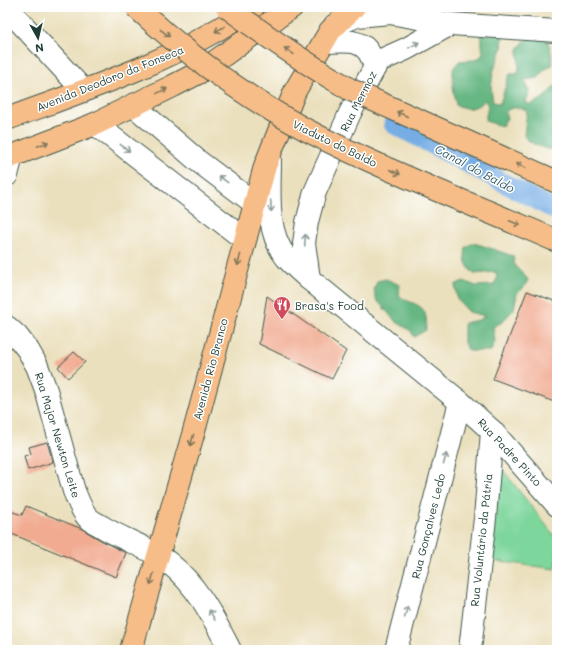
<svg xmlns="http://www.w3.org/2000/svg" width="564" height="657" font-family="Mali,sans-serif">
<style>
.green{fill:#7dd69b;stroke:#4e8a68}
.forest{fill:#66b783;stroke:#427a5c}
.lines{fill:none;stroke-linecap:round;stroke-linejoin:round}
.canal{stroke:#76ade5;stroke-width:19}
.building{fill:#f1ab91}
.minor-casing{stroke:#3e5549;stroke-width:24}
.major-casing{stroke:#3e5549;stroke-width:24}
.minor{stroke:#fff;stroke-width:22}
.major{stroke:#f7bd88;stroke-width:22}
.major-bridge-casing{stroke:#3e5549;stroke-width:24;stroke-linecap:butt}
.major-bridge{stroke:#f7bd88;stroke-width:22}
.oneway{stroke:#80775a}
.oneway2{stroke:#8f9e9a}
.labels{text-anchor:middle;dominant-baseline:central;stroke-width:3;stroke-linejoin:round;paint-order:stroke}
.street-label{font-size:11px;fill:#1f3d34;stroke:#fff}
.poi-label{font-size:11px;fill:#1f3d34;stroke:#fff;text-anchor:start}
.water-label{font-size:12px;font-style:italic;fill:#395f69;stroke:#fff}
</style>
<rect width="100%" height="100%" fill="#fff"/>
<filter id="ink" filterUnits="userSpaceOnUse"><feTurbulence type="fractalNoise" baseFrequency=".025" numOctaves="2"/><feDisplacementMap in="SourceGraphic" scale="8" xChannelSelector="R" yChannelSelector="G"/><feConvolveMatrix kernelMatrix="1 2 1 2 8 2 1 2 1" color-interpolation-filters="sRGB"/></filter>
<filter id="wash" filterUnits="userSpaceOnUse"><feTurbulence type="fractalNoise" baseFrequency=".012" numOctaves="4" result="noise"/><feDisplacementMap in="SourceGraphic" scale="16" xChannelSelector="R" yChannelSelector="G"/><feGaussianBlur stdDeviation="0.9" result="paint"/><feColorMatrix in="noise" values="0 0 0 0 0 0 0 0 0 0 0 0 0 0 0 0 0 1.4 0 .05"/><feComposite in="paint" operator="in"/></filter>
<g filter="url(#wash)">
<rect width="100%" height="100%" fill="#ebe0bd"/>
<polygon class="green" points="502,469 557,539 557,561 555,569 488,560"/>
<g class="forest">
<path d="M481,34h22l-1,15 -9,23 -2,17 2,13 7,2 8,-26 2,-4h7l2,-5 -1,-20 8,-10 21,-1 5,18v9l-9,6 -5,7 -14,2 6,11 -4,11 4,3 12,-6 15,-15v63l-3,3c-11,-2 -23,-5 -30,-14l3,-25c-8,-4 -14,-5 -22,1l2,6 -5,8 -17,-5 3,-15 -3,-6 -5,5 -11,4 -13,-4 -3,-19v-17l6,-8 16,-1 8,-5z"/>
<path d="M473,243c14,3 26,9 40,13l2,10 13,13 -2,6 -9,9 -3,15 -12,13 -9,5 2,14 -4,10h-22l-5,-8v-20l15,-3 6,-4 -16,-4 -12,-13 -2,-14 8,-4 13,5 18,-1 3,-7 -1,-6 -22,2c-9,-9 -10,-15 -8,-27z"/>
<path d="M386,279l14,6 -1,10c8,9 25,7 27,22 1,4 -1,8 0,13l-12,7 -3,-6 -16,-10 -19,-22 -2,-9 3,-9z"/>
</g>
<g class="lines">
<polyline class="canal" points="393,124 557,211"/>
</g>
<g id="blocks">
<g class="building">
<polygon points="527,291 557,302 557,403 493,379"/>
<polygon points="267,296 346,351 332,379 259,344"/>
<polygon points="74,352 85,362 68,378 58,367"/>
<polygon points="47,442 53,462 28,470 24,456 31,454 29,447"/>
<polygon points="26,506 82,529 104,542 126,553 116,577 7,532 7,510 22,515"/>
</g>
</g>
</g>
<g filter="url(#ink)">
<use href="#blocks" fill-opacity="0" stroke="#3e5549" stroke-width="1"/>
<g class="lines">
<defs>
<g id="minor">
<polyline points="7,8 84,91"/>
<polyline points="335,25 357,16 390,13 451,24 557,31"/>
<path d="M324,42c14,0 33,-4 43,8 4,4 6,12 8,17"/>
<polyline points="133,105 198,161 254,203"/>
<polyline points="95,124 244,239"/>
<path d="M270,160c0,31 -5,71 16,97 7,8 15,15 23,22l151,123 32,29 65,74"/>
<polyline points="7,175 12,156"/>
<polyline points="309,279 304,243 307,222 315,192 350,113 375,67 379,61 406,49 451,24"/>
<path d="M7,327l10,9 11,14 9,16 9,24 28,101c4,9 7,19 14,27 4,3 9,6 13,8 22,14 48,21 68,37 29,23 44,54 61,87"/>
<polyline points="396,650 460,402"/>
<polyline points="470,650 485,518 492,431"/>
</g>
<g id="major">
<path d="M7,119c84,-31 172,-60 246,-112"/>
<polyline points="7,158 95,124 173,86 200,72 292,7"/>
<polyline points="131,650 196,424 265,166 295,91 330,31 354,7"/>
</g>
</defs>
<use href="#minor" class="minor-casing"/>
<use href="#major" class="major-casing"/>
<use href="#minor" class="minor"/>
<use href="#major" class="major"/>
<defs>
<g id="major-bridge">
<path d="M136,7c56,52 120,98 188,132 76,38 155,68 233,102"/>
<path d="M227,7c40,30 81,58 124,83l206,92"/>
</g>
</defs>
<use href="#major-bridge" class="major-bridge-casing"/>
<use href="#major-bridge" class="major-bridge"/>
</g>
<defs><path id="oneway-shaft" d="M-6 0H5M1.5-3L5.5 0L1.5 3" fill="none" stroke-width="1.6" stroke-linecap="round" stroke-linejoin="round"/></defs>
<g class="oneway">
<use href="#oneway-shaft" transform="translate(220 29) rotate(151)"/>
<use href="#oneway-shaft" transform="translate(165 33) rotate(38)"/>
<use href="#oneway-shaft" transform="translate(289 51) rotate(-145)"/>
<use href="#oneway-shaft" transform="translate(162 91) rotate(-26)"/>
<use href="#oneway-shaft" transform="translate(402 114) rotate(-156)"/>
<use href="#oneway-shaft" transform="translate(43 144) rotate(-21)"/>
<use href="#oneway-shaft" transform="translate(521 166) rotate(-156)"/>
<use href="#oneway-shaft" transform="translate(395 172) rotate(24)"/>
<use href="#oneway-shaft" transform="translate(515 223) rotate(23)"/>
<use href="#oneway-shaft" transform="translate(239 260) rotate(105)"/>
<use href="#oneway-shaft" transform="translate(192 440) rotate(106)"/>
<use href="#oneway-shaft" transform="translate(152 579) rotate(106)"/>
</g>
<g class="oneway2">
<use href="#oneway-shaft" transform="translate(414 45) rotate(-29)"/>
<use href="#oneway-shaft" transform="translate(125 148) rotate(37)"/>
<use href="#oneway-shaft" transform="translate(223 179) rotate(-143)"/>
<use href="#oneway-shaft" transform="translate(271 206) rotate(87)"/>
<use href="#oneway-shaft" transform="translate(305 240) rotate(-87)"/>
<use href="#oneway-shaft" transform="translate(445 459) rotate(-75)"/>
<use href="#oneway-shaft" transform="translate(406 612) rotate(-76)"/>
<use href="#oneway-shaft" transform="translate(212 615) rotate(-120)"/>
</g>
</g>
<defs>
<symbol id="restaurant-pin" viewBox="-11 -11 22 30"><path d="M0 17L-7.5 6A9.5 9.5 0 1 1 7.5 6Z" fill="#d1495b" stroke="#fff"/><path d="M-5-6h1v4h1v-4h1v4h1v-4h1v5L-1.5 .5V6h-2V.5L-5-1ZM5-6V6H3V1.5H1.5Q1.5-4 5-6Z" fill="#fff"/></symbol>
</defs>
<g fill-rule="evenodd">
<use href="#restaurant-pin" x="272" y="295" width="20" height="27"/>
</g>
<g class="labels">
<g class="street-label">
<text transform="translate(110 78) rotate(-22)">Avenida Deodoro da Fonseca</text>
<text transform="translate(358 101) rotate(-63)">Rua Mermoz</text>
<text transform="translate(335 143) rotate(26)">Viaduto do Baldo</text>
<text transform="translate(210 369) rotate(-75)">Avenida Rio Branco</text>
<text transform="translate(58 435) rotate(73)">Rua Major Newton Leite</text>
<text transform="translate(510 452) rotate(47)">Rua Padre Pinto</text>
<text transform="translate(428 526) rotate(-76)">Rua Gonçalves Ledo</text>
<text transform="translate(481 540) rotate(-84)">Rua Voluntário da Pátria</text>
</g>
<g class="poi-label">
<text x="295" y="305">Brasa's Food</text>
</g>
<g class="water-label">
<text transform="translate(475 168) rotate(28)">Canal do Baldo</text>
</g>
</g>
<rect width="564" height="657" fill="none" stroke="#fff" stroke-width="24"/>
<g transform="translate(38 38) rotate(172)" stroke="#ffffff" stroke-width="3" paint-order="stroke">
<path d="M0-3L7 15L0 10L-7 15Z" fill="#1f3d34"/>
<text y="-6" font-size="11" font-weight="bold" text-anchor="middle" fill="#1f3d34">N</text>
</g>
</svg>
